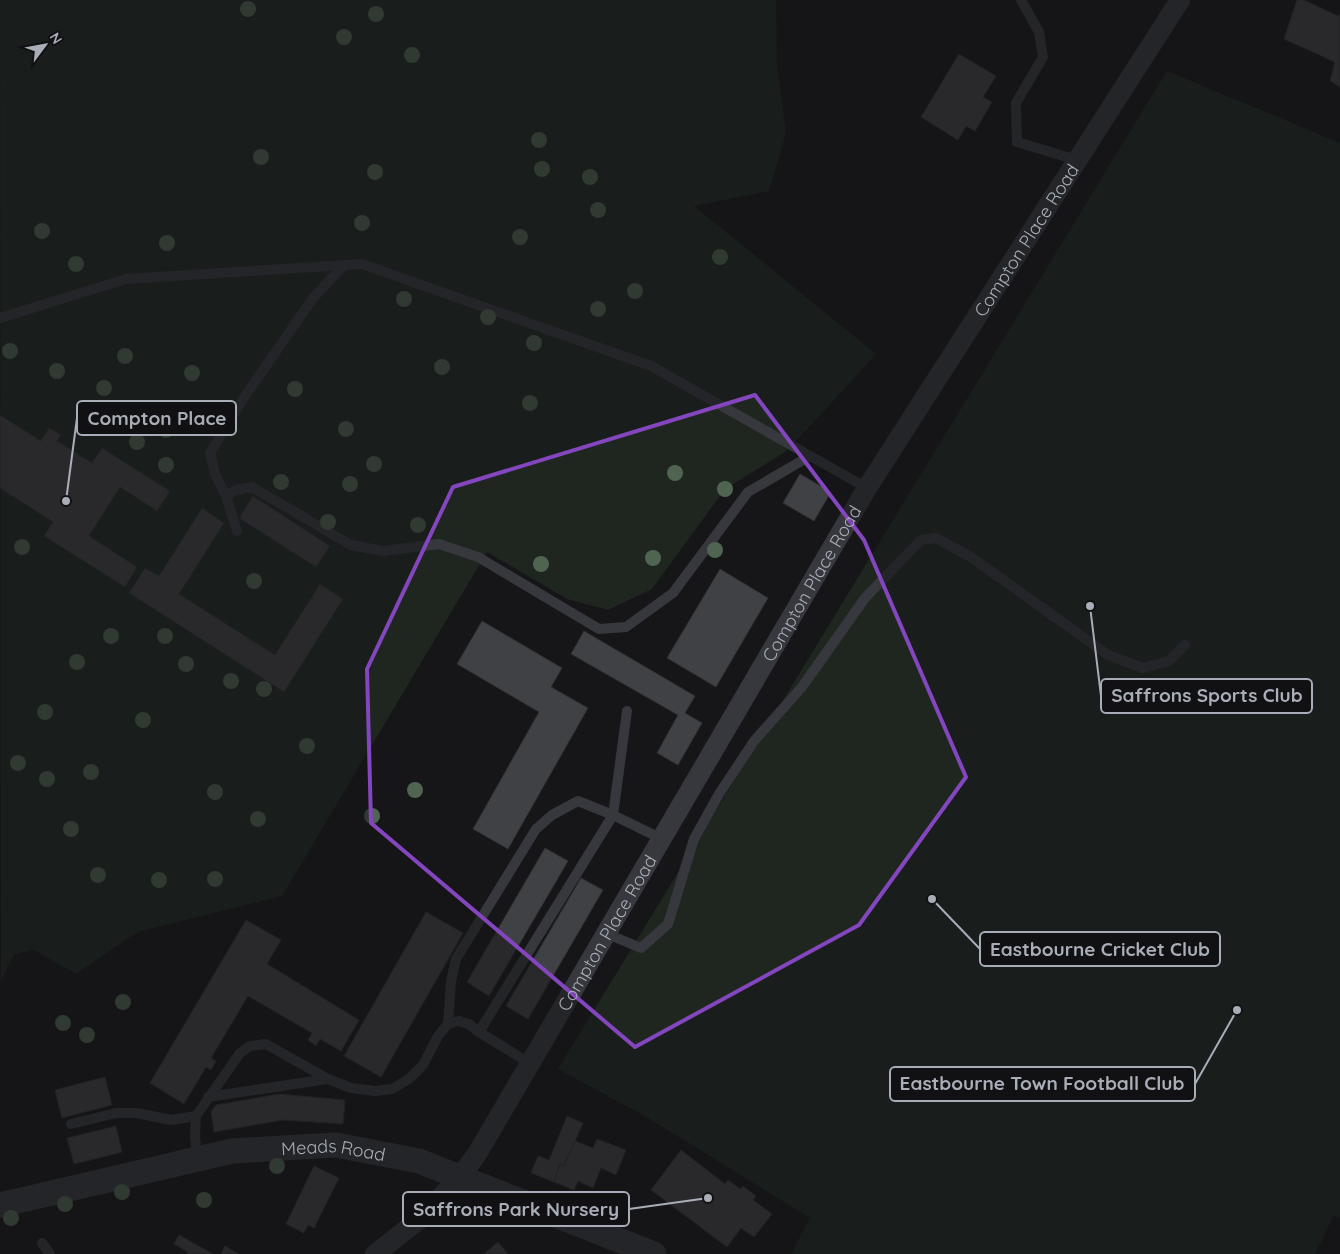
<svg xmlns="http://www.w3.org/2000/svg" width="1340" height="1254" font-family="Quicksand,sans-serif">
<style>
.green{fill:#1e261f}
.building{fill:#404145;stroke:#303034}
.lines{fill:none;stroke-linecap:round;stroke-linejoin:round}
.service{stroke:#37383d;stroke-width:10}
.minor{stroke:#37383d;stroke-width:20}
.tertiary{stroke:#37383d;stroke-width:25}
.tree{fill:#506452}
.marked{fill:none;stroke:#8446be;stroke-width:4;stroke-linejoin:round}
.labels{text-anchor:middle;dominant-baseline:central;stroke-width:4.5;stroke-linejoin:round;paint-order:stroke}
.street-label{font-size:18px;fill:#a8adb8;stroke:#111113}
.leader{fill:none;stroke:#a8adb8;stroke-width:2}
.callout-dot{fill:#a8adb8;stroke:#111113;stroke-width:2}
.callout{fill:#111113;stroke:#a8adb8;stroke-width:2}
.callout-label{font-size:19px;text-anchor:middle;font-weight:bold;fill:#a8adb8}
</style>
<rect width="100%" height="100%" fill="#161618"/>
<g class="green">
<polygon points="0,0 776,0 777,65 786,133 769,191 694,206 876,354 812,424 785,452 725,489 652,589 608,610 567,599 487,552 282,896 137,932 76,974 34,950 14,954 1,981"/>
<polygon points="1167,71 1340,143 1340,1218 1334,1215 1315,1254 791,1254 810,1218 645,1116 558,1069"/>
</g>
<g class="building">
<polygon points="1297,0 1304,0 1338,16 1340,14 1340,87 1330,81 1335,62 1284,39"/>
<polygon points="959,54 996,76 983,97 992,102 975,131 966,126 958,140 921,117"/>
<polygon points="0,415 41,441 49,428 61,435 57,441 92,463 102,448 170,491 157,511 120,487 89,536 137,567 125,587 44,536 53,522 0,488"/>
<polygon points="800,474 831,492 814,521 783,503"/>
<polygon points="253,496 330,546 316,567 239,518"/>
<polygon points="202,508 224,523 179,594 275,655 320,584 343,599 284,692 129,593 145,568 159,576"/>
<polygon points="720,569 768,598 716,687 667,658"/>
<polygon points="482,621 562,668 551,687 588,708 508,849 473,829 539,712 457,664"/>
<polygon points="584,631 695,696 685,713 702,723 678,765 657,753 678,715 571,654"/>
<polygon points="545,848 568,861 489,996 467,982"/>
<polygon points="581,878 603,890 528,1019 506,1006"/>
<polygon points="426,912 463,933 381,1077 344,1056"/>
<polygon points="246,920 281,940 267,964 359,1020 341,1051 320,1039 316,1046 308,1040 312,1033 248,996 211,1058 216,1061 211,1070 206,1067 184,1104 150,1083"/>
<polygon points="105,1077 112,1105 62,1118 55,1090"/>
<polygon points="279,1094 345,1100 343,1124 283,1120 214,1132 211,1112 216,1105"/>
<polygon points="567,1116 583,1123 564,1166 560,1164 554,1182 531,1173 538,1156 549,1160"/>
<polygon points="116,1126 122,1152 74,1164 67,1138"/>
<polygon points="597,1139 626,1150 616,1175 601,1168 593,1188 578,1181 574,1190 554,1182 560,1164 564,1166 575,1141 593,1148"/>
<polygon points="681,1150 725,1184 728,1180 740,1189 743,1186 756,1196 753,1200 772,1214 754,1237 741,1228 727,1247 651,1190"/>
<polygon points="314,1166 339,1178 314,1228 308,1225 304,1233 286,1224"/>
<polygon points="179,1235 213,1254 187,1254 188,1252 174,1244"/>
<polygon points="498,1242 508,1254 484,1254"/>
<polygon points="225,1246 239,1254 221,1254"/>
</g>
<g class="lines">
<g class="service">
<polyline points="1021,0 1039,32 1043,57 1016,103 1017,142 1077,160"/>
<polyline points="0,318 126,279 362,264 651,366 867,488"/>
<polyline points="226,496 236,490 252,487 351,545 383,551 439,544 478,557 599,629 626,627 673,593 748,492 810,456"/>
<polyline points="237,531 226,496 215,474 210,453 243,399 313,298 343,266"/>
<polyline points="605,933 641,948 668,924 694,839 719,794 754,741 802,687 865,598 921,540 936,538 971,557 1108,655 1143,668 1169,661 1185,645"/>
<polyline points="448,1024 451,981 456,959 536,829 552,815 578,801 613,815 627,711"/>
<polyline points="479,1032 613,815 660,838"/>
<polyline points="208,1097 328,1079"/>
<polyline points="71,1124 116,1113 136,1113 171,1120 196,1116"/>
<polyline points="197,1160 195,1136 196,1116 240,1053 250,1046 266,1044 328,1079 351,1088 375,1091 392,1089 409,1079 423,1065 438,1036 448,1024 459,1021 469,1024 479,1032 529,1063"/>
<polyline points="42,1243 50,1254"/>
</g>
<path class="minor" id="s1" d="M375,1254l46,-36 39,-41 17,-23 390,-666 313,-488"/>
<path class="tertiary" id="s2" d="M0,1205l232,-54 104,-6 83,16 235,93"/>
</g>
<g class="tree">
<circle cx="248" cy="9" r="8"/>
<circle cx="376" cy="14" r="8"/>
<circle cx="344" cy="37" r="8"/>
<circle cx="412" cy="55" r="8"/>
<circle cx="539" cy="140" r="8"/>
<circle cx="261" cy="157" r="8"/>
<circle cx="542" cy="169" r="8"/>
<circle cx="375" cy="172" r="8"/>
<circle cx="590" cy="177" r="8"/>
<circle cx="598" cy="210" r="8"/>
<circle cx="362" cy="223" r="8"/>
<circle cx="42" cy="231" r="8"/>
<circle cx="520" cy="237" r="8"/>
<circle cx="167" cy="243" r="8"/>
<circle cx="720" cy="257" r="8"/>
<circle cx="76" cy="264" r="8"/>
<circle cx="635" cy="291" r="8"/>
<circle cx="404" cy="299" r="8"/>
<circle cx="598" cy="309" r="8"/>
<circle cx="488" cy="317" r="8"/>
<circle cx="534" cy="343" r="8"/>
<circle cx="10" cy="351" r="8"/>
<circle cx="125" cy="356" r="8"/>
<circle cx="442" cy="367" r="8"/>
<circle cx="57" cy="371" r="8"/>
<circle cx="192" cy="373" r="8"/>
<circle cx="104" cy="388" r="8"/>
<circle cx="295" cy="389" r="8"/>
<circle cx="530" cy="403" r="8"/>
<circle cx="346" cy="429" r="8"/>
<circle cx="166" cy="430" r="8"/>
<circle cx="137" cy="442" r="8"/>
<circle cx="374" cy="464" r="8"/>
<circle cx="166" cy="465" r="8"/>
<circle cx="675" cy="473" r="8"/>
<circle cx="281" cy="482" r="8"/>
<circle cx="350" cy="484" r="8"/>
<circle cx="725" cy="489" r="8"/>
<circle cx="328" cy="522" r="8"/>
<circle cx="418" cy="525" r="8"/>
<circle cx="22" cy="547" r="8"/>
<circle cx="715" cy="550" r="8"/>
<circle cx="653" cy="558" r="8"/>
<circle cx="541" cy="564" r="8"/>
<circle cx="254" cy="581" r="8"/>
<circle cx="111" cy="636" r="8"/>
<circle cx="165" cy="636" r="8"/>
<circle cx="77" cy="662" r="8"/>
<circle cx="186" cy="664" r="8"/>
<circle cx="231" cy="681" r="8"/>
<circle cx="264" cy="689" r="8"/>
<circle cx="45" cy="712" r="8"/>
<circle cx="143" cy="720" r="8"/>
<circle cx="307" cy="746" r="8"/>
<circle cx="18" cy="763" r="8"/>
<circle cx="91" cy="772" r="8"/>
<circle cx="47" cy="779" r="8"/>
<circle cx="415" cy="790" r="8"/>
<circle cx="215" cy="792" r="8"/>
<circle cx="372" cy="816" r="8"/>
<circle cx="258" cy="819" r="8"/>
<circle cx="71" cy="829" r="8"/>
<circle cx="98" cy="875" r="8"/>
<circle cx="215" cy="879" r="8"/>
<circle cx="159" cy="880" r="8"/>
<circle cx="123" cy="1002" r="8"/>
<circle cx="63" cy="1023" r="8"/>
<circle cx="87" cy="1035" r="8"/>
<circle cx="277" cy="1166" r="8"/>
<circle cx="122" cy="1192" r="8"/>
<circle cx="204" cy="1200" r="8"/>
<circle cx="65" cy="1204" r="8"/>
<circle cx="11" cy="1218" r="8"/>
</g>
<path d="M0 0H1340V1254H0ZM755,395l109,145 102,237 -107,148 -224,122 -264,-224 -4,-154 86,-182z" fill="#161618" fill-opacity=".55" fill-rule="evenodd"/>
<path class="marked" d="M755,395l109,145 102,237 -107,148 -224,122 -264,-224 -4,-154 86,-182z"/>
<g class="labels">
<g class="street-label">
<text stroke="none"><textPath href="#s1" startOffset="1210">Compton Place Road</textPath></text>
<text stroke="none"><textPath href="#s1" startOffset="805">Compton Place Road</textPath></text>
<text stroke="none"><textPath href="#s1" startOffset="400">Compton Place Road</textPath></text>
<text stroke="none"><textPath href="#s2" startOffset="340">Meads Road</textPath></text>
</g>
</g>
<path class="leader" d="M66 501L77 418M1090 606L1101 696M932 899L980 949M1237 1010L1195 1084M708 1198L629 1209"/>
<g class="callout-dot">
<circle cx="66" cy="501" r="5"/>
<circle cx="1090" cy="606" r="5"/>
<circle cx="932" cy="899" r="5"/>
<circle cx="1237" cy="1010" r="5"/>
<circle cx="708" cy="1198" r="5"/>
</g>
<g class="callout">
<rect x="77" y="401" width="159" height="34" rx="5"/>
<rect x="1101" y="679" width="211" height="34" rx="5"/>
<rect x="980" y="932" width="240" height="34" rx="5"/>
<rect x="890" y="1067" width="305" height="34" rx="5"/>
<rect x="403" y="1192" width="226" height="34" rx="5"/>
</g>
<g class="callout-label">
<text x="157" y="425">Compton Place</text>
<text x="1207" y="702">Saffrons Sports Club</text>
<text x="1100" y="956">Eastbourne Cricket Club</text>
<text x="1042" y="1090">Eastbourne Town Football Club</text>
<text x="516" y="1216">Saffrons Park Nursery</text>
</g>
<g transform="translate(45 45) rotate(58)" stroke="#111113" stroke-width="4" paint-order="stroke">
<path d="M0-4L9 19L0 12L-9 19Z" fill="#a8adb8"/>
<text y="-8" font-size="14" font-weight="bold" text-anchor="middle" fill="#a8adb8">N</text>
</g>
</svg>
